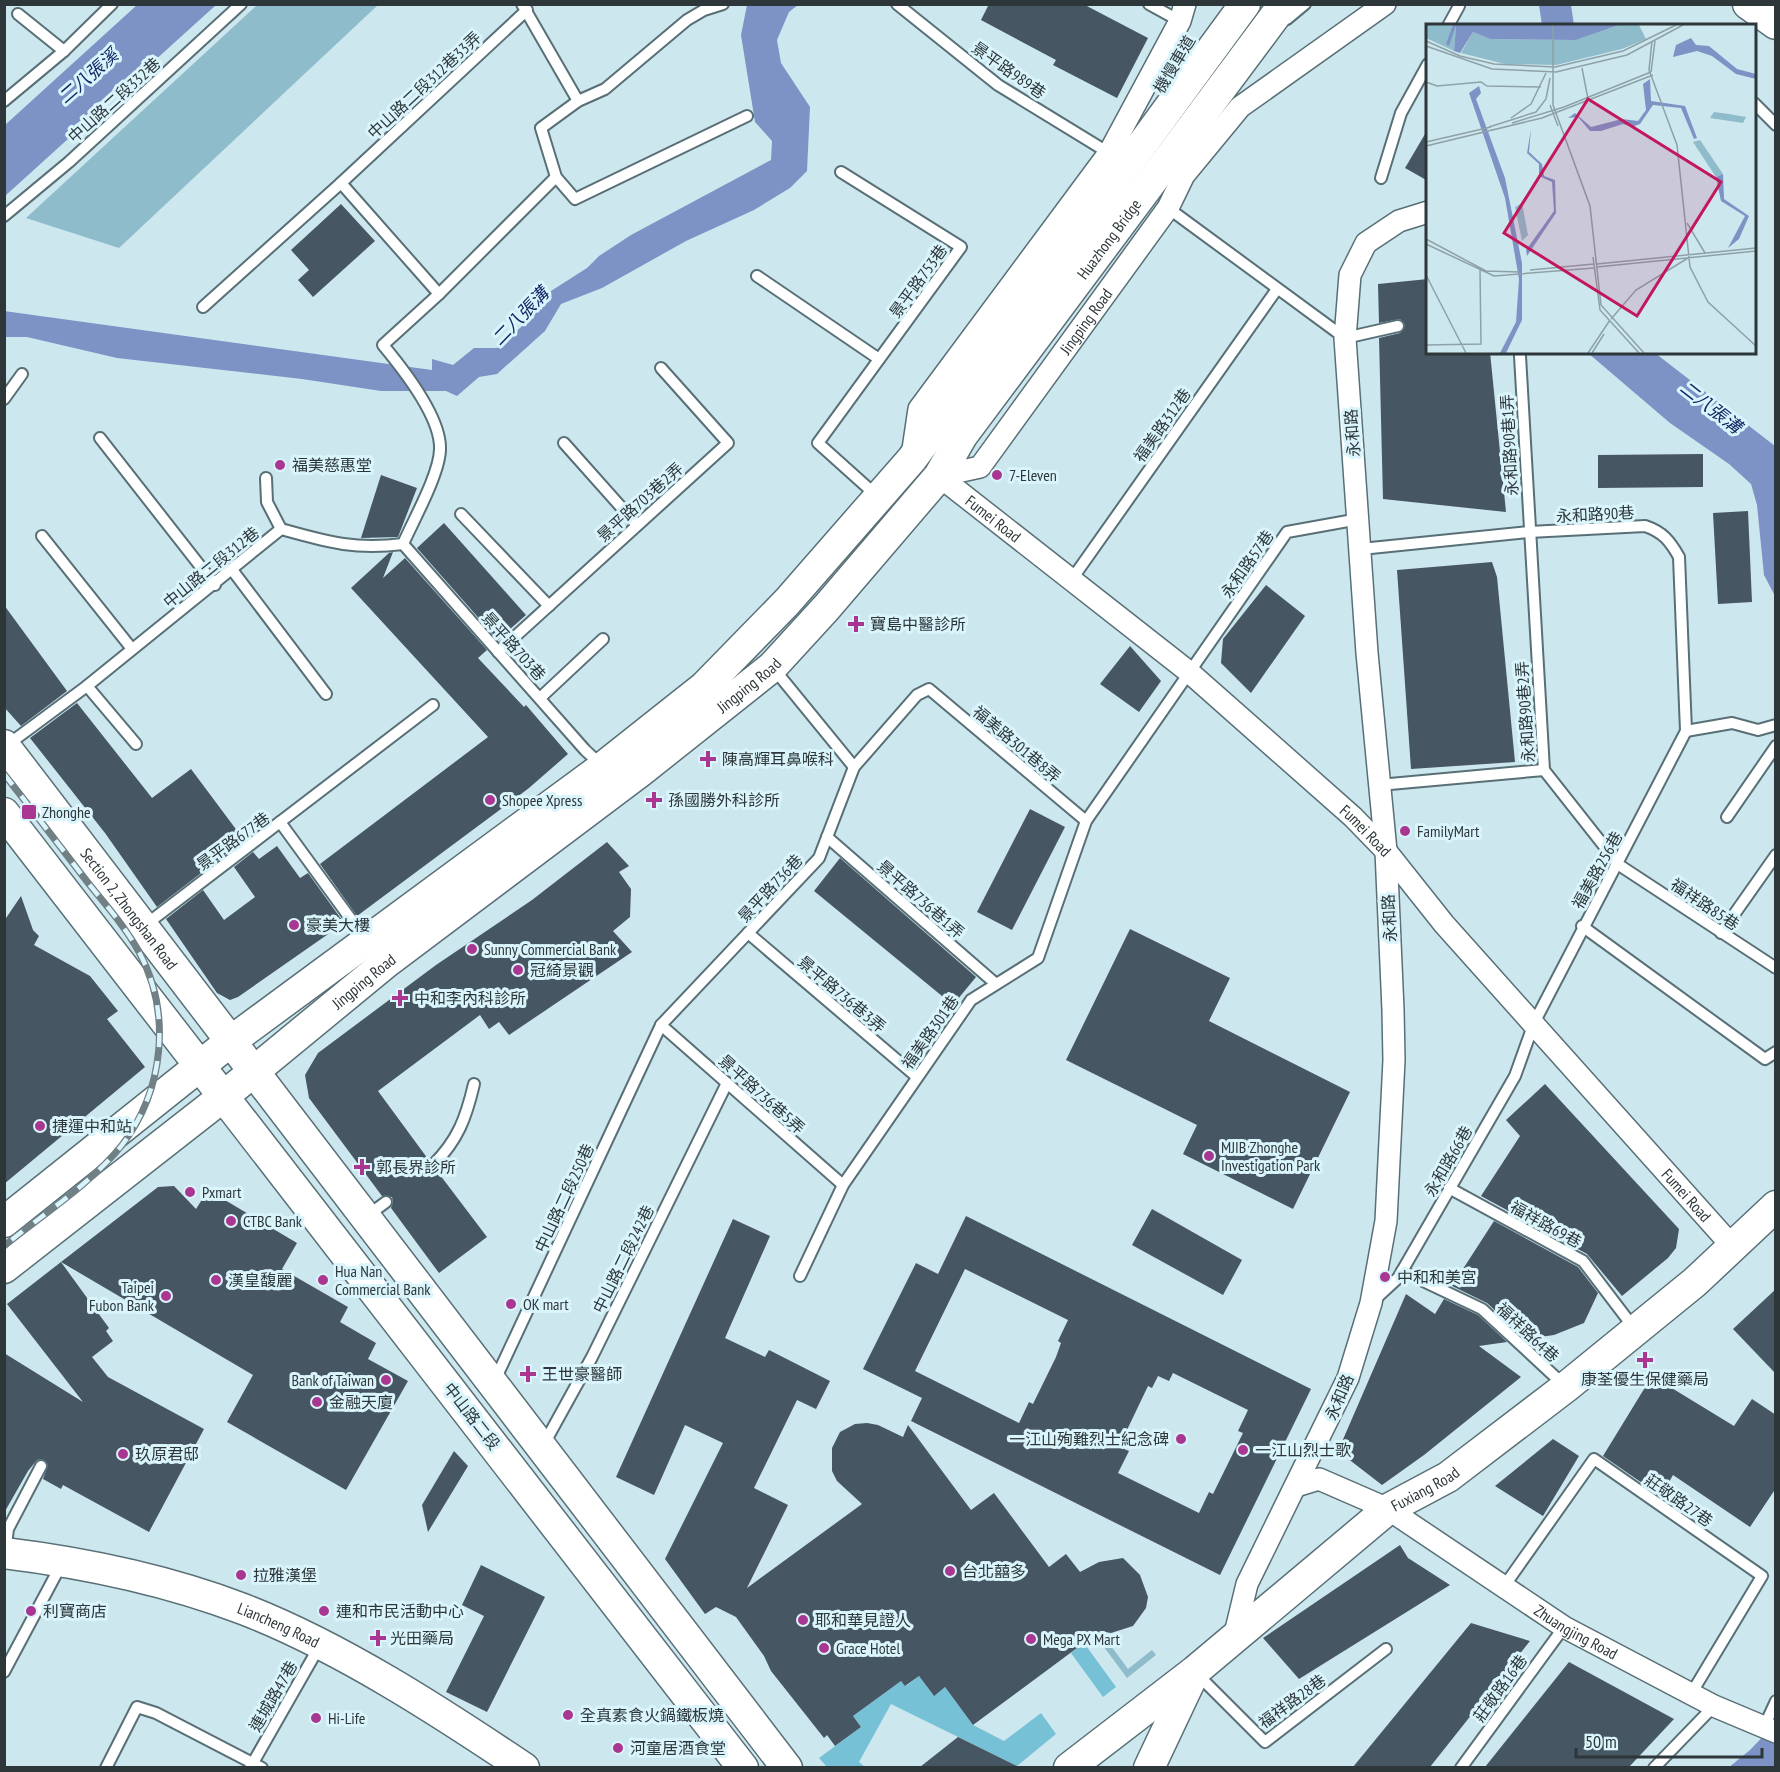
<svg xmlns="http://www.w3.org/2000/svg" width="1780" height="1772" font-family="'PT Sans Narrow','Noto Sans TC',sans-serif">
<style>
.green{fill:#8fbcca}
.forest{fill:#77c1d7}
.water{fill:#7d93c5}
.building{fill:#465663;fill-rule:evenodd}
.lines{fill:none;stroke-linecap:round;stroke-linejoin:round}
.lane-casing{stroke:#586f76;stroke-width:14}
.street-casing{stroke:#586f76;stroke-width:24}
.secondary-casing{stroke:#586f76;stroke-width:33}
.lane{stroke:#fff;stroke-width:10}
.street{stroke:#fff;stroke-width:21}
.secondary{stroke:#fff;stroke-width:30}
.rail-casing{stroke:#708085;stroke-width:7}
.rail{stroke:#daf4fc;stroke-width:4.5;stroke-dasharray:14;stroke-linecap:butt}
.poi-dot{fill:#a93792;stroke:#daf4fc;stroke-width:2}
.labels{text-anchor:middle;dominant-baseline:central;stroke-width:6;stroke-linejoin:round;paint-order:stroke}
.street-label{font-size:16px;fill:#2d373a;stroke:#daf4fc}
.poi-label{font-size:16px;fill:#2d373a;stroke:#daf4fc;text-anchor:start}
.water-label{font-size:18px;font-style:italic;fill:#132764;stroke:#daf4fc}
.inset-road{fill:none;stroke:#8da1a7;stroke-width:1.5}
.view{fill:#c2185b;fill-opacity:0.15;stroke:#c2185b;stroke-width:3}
.inset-edge{fill:none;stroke:#2d373a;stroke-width:3}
</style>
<rect width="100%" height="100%" fill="#cde7ef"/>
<g class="green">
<polygon points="257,5 378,5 119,248 26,218"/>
<polygon points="1100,1631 1128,1669 1152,1650 1156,1655 1127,1678 1095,1635"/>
</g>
<g class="forest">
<polygon points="1084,1643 1116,1687 1103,1697 1071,1653"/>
<polygon points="919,1676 933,1695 945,1687 973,1725 1004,1741 1041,1713 1056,1734 1017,1766 891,1704 859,1762 865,1767 827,1767 819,1758 861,1727 853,1716 901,1681 906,1686"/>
</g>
<g class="water">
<polygon points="137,5 216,5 5,196 5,125"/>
<polygon points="747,5 798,5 789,12 777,40 781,63 810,107 807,171 790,188 754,210 686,241 602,288 561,304 545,331 497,374 479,377 457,396 446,391 381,391 302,379 117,358 27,337 5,337 4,311 432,370 432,359 453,365 474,348 497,348 529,320 551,291 587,268 599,256 631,235 771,160 772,141 755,122 741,35"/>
<polygon points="1539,5 1571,5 1574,25 1542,25"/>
<polygon points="1588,353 1655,353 1775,446 1775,596 1764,575 1757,505 1751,484 1729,464 1670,423"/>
<polygon points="1775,1724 1775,1767 1728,1768 1750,1750"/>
</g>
<g class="building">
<polygon points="989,4 1083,4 1148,38 1117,98 1053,65 1056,60 981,20"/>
<polygon points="1428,129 1428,181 1405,168"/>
<polygon points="341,204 375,241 313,297 298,280 309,270 291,250"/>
<polygon points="1428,279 1428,352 1490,352 1506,512 1383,499 1379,338 1400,333 1405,325 1400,319 1379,323 1378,284"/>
<polygon points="1703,454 1703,487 1598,488 1598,455"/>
<polygon points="381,475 417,488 398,537 361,538"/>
<polygon points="1748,511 1752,602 1718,604 1713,513"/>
<polygon points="444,523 526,615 498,640 417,548"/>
<polygon points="393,552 383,578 405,558 487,650 478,658 524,707 526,705 568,754 529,788 357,916 320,864 488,737 351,588 389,553"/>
<polygon points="1492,562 1497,577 1515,762 1411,769 1397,570"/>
<polygon points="1266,585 1305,616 1251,693 1221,663 1223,639"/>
<polygon points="4,605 67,691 21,726 4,707"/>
<polygon points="1130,646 1161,681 1139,712 1100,684"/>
<polygon points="77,703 152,798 191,769 244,840 157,907 105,833 30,738"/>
<polygon points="1030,809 1065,827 1012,930 977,912"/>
<polygon points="607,842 629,866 619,872 631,889 630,917 613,931 632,952 509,1035 499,1022 489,1029 480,1015 378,1091 428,1159 426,1164 428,1170 437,1171 487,1237 439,1273 391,1208 393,1202 392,1197 382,1196 309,1098 305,1075 318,1053 436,965 532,900"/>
<polygon points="277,846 300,878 308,873 344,923 238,997 230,1000 217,993 166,919 203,890 224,920 255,897 234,867 253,852 259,859"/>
<polygon points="840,858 976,977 953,1005 814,891"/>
<polygon points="21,896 33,930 39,936 34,945 90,976 118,1011 107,1019 145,1067 4,1184 4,921"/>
<polygon points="1130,929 1230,978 1209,1021 1350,1092 1293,1209 1183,1154 1197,1125 1066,1060"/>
<polygon points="1545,1084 1679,1229 1676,1248 1668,1258 1622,1296 1587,1254 1481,1196 1520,1136 1506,1120"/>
<polygon points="174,1186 196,1209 208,1190 297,1243 282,1269 348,1307 340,1322 376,1343 368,1359 408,1381 346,1490 227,1422 253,1375 61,1262 158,1187"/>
<polygon points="1152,1209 1242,1260 1223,1295 1132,1245"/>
<path d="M966,1216l345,173 -91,186 -309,-154 11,-23 -59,-29 53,-106 22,11zM965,1269l103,51 -10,21 3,2 -5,14 -23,47 -4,-2 -10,21 -104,-52zM1173,1373l75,37 -10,21 5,2 -30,61 -4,-2 -10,21 -81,-40 11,-22 -5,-2 8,-14 -6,-3 22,-46 4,2 6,-12 11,5z"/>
<polygon points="733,1219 770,1236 725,1338 765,1357 769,1350 830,1381 816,1409 797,1400 754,1488 788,1505 747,1588 862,1504 837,1481 832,1471 832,1448 840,1432 855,1424 867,1423 878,1425 903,1437 908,1425 971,1510 994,1493 1049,1567 1066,1554 1080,1572 1099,1562 1123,1558 1140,1575 1148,1597 1146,1608 1133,1626 1111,1633 1100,1631 973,1725 945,1687 934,1696 919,1676 905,1686 901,1681 853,1716 861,1727 835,1746 827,1735 824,1738 771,1671 764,1656 736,1617 716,1607 705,1614 665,1559 723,1443 685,1425 654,1495 616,1477"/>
<polygon points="1494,1221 1578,1267 1598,1293 1584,1323 1554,1335 1526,1339 1487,1303 1452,1286"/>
<polygon points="61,1262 109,1328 106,1331 113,1341 92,1357 108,1377 204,1429 149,1532 63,1485 61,1489 43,1479 48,1465 41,1459 37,1460 28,1471 4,1513 4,1353 83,1402 7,1304"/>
<polygon points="1776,1289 1776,1374 1733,1329"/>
<polygon points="1406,1294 1435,1314 1444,1299 1478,1315 1507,1342 1479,1346 1521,1377 1424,1455 1382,1485 1338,1451"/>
<polygon points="1652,1376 1734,1426 1752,1399 1776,1415 1776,1488 1750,1527 1673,1475 1661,1496 1603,1456"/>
<polygon points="1553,1439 1579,1456 1543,1516 1495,1486"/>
<polygon points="454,1451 468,1466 428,1532 422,1505"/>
<polygon points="1400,1545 1408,1558 1450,1585 1299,1679 1263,1638"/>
<polygon points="481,1565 545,1597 487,1712 446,1692 484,1616 462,1605"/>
<polygon points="1471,1623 1530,1641 1430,1767 1353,1767"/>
<polygon points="1569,1662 1674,1719 1629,1767 1485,1767"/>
<polygon points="958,1737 1019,1767 920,1767"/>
</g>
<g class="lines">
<defs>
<g id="lane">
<polyline points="522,4 578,101"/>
<polyline points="723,4 704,10 687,20 605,89 578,101 541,128 556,177 575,199 747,116"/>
<polyline points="897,4 998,85 1109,153"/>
<polyline points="1149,4 1180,21"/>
<polyline points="18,14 64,51"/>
<polyline points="1287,19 1305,4"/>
<polyline points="1448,26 1459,6"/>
<polyline points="4,101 64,51 112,4"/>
<polyline points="1754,103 1776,125"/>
<polyline points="841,172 961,247 818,443 877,496"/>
<polyline points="1381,178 1401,113 1428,64"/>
<polyline points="1168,208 1345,338 1398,326"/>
<polyline points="4,216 69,162 241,4"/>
<polyline points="757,276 879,359"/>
<polyline points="439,294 341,183 527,10"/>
<polyline points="203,307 341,183"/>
<polyline points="1520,356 1544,770 1619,865 1776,968"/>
<polyline points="4,399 22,374"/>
<polyline points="100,438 215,585"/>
<polyline points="564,443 637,525"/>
<polyline points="266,478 267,502 281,529"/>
<polyline points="461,514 549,606"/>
<polyline points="42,536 132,649"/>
<path d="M403,544c10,-23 37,-71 37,-95 1,-32 -37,-80 -57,-104l56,-51 117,-117"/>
<polyline points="403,544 585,750 601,765"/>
<path d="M1361,549l168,-17 116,-6c18,6 25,15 34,31l7,174 -152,292 -19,53 -117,202 -25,23"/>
<polyline points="233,571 326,694"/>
<polyline points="1072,579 1277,289"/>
<polyline points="498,652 728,443 661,368"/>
<polyline points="87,686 136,744"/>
<polyline points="540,698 603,639"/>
<polyline points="1686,731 1732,723 1758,730 1776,725"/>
<path d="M6,746l81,-60 194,-157c47,13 73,21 122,15"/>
<polyline points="854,767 917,695 929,689 1086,821"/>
<polyline points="1379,785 1544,770"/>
<polyline points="1727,817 1776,746"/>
<polyline points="280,822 433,705"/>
<polyline points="827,837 996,984"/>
<polyline points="144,926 280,822 366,940"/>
<polyline points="1582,926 1765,1059 1776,1052"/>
<polyline points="748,933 917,1077"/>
<polyline points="1721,933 1776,855"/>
<polyline points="661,1025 843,1185"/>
<path d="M433,1165c25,-25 33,-47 41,-81"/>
<polyline points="1449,1188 1583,1261 1634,1328"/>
<polyline points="367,1216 386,1202"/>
<polyline points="1402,1271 1482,1309 1564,1385"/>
<polyline points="800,1276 843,1185 971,1000 1038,958 1086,821 1287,532 1359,519"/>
<polyline points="495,1380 661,1025 819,858 854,767 774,669"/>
<polyline points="544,1444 592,1357 727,1083"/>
<polyline points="5,1553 8,1529 41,1466"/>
<polyline points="1505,1585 1594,1459 1762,1576 1691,1694"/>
<polyline points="4,1672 61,1565"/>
<polyline points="1197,1674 1265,1742 1386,1649"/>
<polyline points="1764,1727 1776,1701"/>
<polyline points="106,1768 137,1707 156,1713 262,1768"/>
<polyline points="250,1768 319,1647"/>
<polyline points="1461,1768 1564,1627"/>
<polyline points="1654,1768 1714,1706"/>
</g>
<g id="street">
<polyline points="912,456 919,409 1109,153 1180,21 1185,4"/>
<path id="s1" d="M939,476l250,196 164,145 33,34 58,73 289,323"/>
<path id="s2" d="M939,476l41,-9 188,-259 16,-33 56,-68 145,-103"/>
<path id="s3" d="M1296,1486l23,-7 69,30 176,118 150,79 62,26"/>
<polyline points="1234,1638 1247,1584 1348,1378 1371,1303 1386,1221 1394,1060 1393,1010 1386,851 1367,653 1345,338 1350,275 1366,243 1399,221 1428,212"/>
</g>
<g id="secondary">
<polyline points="1748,4 1776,24"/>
<path id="s4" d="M4,745l783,1023"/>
<polyline points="4,813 743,1768"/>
<polyline points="4,1222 231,1041 603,767 704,687 787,602 912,459 1245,4"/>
<path id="s5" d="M4,1268l220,-172 163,-134 254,-191 131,-104 55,-60 112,-131 23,-40 322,-432"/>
<path id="s6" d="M4,1553c82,10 163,27 239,56 96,37 196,102 281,159"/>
<path id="s7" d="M1069,1768l126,-97 193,-162 60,-32 118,-90 129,-105 81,-76"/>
<polyline points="1149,1768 1192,1677"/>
</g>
</defs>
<use href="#lane" class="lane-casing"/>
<use href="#street" class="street-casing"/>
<use href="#secondary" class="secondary-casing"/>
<use href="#lane" class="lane"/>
<use href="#street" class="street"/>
<use href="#secondary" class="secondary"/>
<defs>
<path id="rail" d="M4,774c26,33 52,67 78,101 19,25 42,49 57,77 33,61 25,138 -17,193 -30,38 -80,70 -118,101"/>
</defs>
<use href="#rail" class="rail-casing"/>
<use href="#rail" class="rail"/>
</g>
<g class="poi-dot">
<circle cx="280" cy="465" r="6"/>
<circle cx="997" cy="475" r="6"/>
<path d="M853 615h6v6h6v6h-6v6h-6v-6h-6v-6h6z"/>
<path d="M705 750h6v6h6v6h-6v6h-6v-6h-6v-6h6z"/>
<circle cx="490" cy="800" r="6"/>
<path d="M651 791h6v6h6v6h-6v6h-6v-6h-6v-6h6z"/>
<rect x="21" y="804" width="16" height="16" rx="3"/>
<circle cx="1405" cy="831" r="6"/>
<circle cx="294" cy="925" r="6"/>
<circle cx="472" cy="949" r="6"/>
<circle cx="518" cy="970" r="6"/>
<path d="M397 989h6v6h6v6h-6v6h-6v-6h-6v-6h6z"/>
<circle cx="40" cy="1126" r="6"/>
<circle cx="1209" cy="1156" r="6"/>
<path d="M359 1158h6v6h6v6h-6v6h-6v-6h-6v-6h6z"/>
<circle cx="190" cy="1192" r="6"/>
<circle cx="231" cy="1221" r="6"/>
<circle cx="1385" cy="1277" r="6"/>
<circle cx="216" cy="1280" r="6"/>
<circle cx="323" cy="1280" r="6"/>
<circle cx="166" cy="1296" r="6"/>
<circle cx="511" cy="1304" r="6"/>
<path d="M1642 1351h6v6h6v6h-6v6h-6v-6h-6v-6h6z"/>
<path d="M525 1365h6v6h6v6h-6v6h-6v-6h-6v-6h6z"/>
<circle cx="386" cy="1380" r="6"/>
<circle cx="317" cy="1402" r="6"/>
<circle cx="1181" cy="1439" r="6"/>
<circle cx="1243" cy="1450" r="6"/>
<circle cx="123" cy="1454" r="6"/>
<circle cx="950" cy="1571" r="6"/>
<circle cx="241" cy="1575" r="6"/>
<circle cx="31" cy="1611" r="6"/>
<circle cx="324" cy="1611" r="6"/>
<circle cx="803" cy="1620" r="6"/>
<path d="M375 1629h6v6h6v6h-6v6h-6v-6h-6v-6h6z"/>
<circle cx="1031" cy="1639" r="6"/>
<circle cx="824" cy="1648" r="6"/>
<circle cx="568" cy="1715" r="6"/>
<circle cx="316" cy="1718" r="6"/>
<circle cx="618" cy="1748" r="6"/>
</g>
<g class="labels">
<g class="street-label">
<text transform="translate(1174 64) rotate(-59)">機慢車道</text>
<text transform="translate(1009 70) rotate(35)">景平路989巷</text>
<text transform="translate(424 85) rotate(-43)">中山路二段312巷33弄</text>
<text transform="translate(114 100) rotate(-42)">中山路二段332巷</text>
<text stroke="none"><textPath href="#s5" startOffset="1521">Huazhong Bridge</textPath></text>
<text transform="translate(918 281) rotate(-54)">景平路753巷</text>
<text stroke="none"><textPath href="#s2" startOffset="222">Jingping Road</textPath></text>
<text transform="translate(1162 425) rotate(-55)">福美路312巷</text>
<text transform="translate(1352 433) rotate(-94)">永和路</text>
<text transform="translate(1509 445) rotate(-93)">永和路90巷1弄</text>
<text transform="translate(640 502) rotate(-42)">景平路703巷2弄</text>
<text transform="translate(1595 514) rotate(-3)">永和路90巷</text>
<text stroke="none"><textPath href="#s1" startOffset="69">Fumei Road</textPath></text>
<text transform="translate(1247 564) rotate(-55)">永和路57巷</text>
<text transform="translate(211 567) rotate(-39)">中山路二段312巷</text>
<text transform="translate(514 646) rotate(48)">景平路703巷</text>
<text stroke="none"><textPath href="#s5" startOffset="946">Jingping Road</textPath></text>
<text transform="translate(1525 712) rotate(-94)">永和路90巷2弄</text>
<text transform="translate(1017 744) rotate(40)">福美路301巷8弄</text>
<text stroke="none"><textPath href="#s1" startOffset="555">Fumei Road</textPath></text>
<text transform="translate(233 841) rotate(-36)">景平路677巷</text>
<text transform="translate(1597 870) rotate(-61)">福美路256巷</text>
<text transform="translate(770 888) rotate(-47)">景平路736巷</text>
<text transform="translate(921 899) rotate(41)">景平路736巷1弄</text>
<text transform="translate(1705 904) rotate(34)">福祥路85巷</text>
<text stroke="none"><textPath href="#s4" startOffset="206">Section 2, Zhongshan Road</textPath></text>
<text transform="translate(1389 918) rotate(-93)">永和路</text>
<text stroke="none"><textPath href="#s5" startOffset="460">Jingping Road</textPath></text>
<text transform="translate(842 994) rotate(40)">景平路736巷3弄</text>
<text transform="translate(930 1032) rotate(-55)">福美路301巷</text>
<text transform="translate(762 1094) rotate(42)">景平路736巷5弄</text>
<text transform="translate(1448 1161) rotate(-60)">永和路66巷</text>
<text stroke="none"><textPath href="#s1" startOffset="1041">Fumei Road</textPath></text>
<text transform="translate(564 1198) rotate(-65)">中山路二段250巷</text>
<text transform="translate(1546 1224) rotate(29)">福祥路69巷</text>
<text transform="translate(623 1259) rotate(-64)">中山路二段242巷</text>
<text transform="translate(1528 1332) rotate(43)">福祥路64巷</text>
<text transform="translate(1339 1397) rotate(-67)">永和路</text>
<text transform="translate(472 1416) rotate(52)">中山路二段</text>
<text stroke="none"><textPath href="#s7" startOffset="453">Fuxiang Road</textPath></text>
<text transform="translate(1679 1500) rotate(35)">莊敬路27巷</text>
<text stroke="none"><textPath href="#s6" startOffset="285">Liancheng Road</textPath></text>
<text stroke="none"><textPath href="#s3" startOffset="324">Zhuangjing Road</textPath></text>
<text transform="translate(1500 1688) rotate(-54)">莊敬路16巷</text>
<text transform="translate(273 1696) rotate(-60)">連城路47巷</text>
<text transform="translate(1292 1701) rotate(-36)">福祥路28巷</text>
</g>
<g class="poi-label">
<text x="292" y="465">福美慈惠堂</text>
<text x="1009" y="475">7-Eleven</text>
<text x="870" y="624">寶島中醫診所</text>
<text x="722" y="759">陳高輝耳鼻喉科</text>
<text x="502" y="800">Shopee Xpress</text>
<text x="668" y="800">孫國勝外科診所</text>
<text x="42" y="812">Zhonghe</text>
<text x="1417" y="831">FamilyMart</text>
<text x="306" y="925">豪美大樓</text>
<text x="484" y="949">Sunny Commercial Bank</text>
<text x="530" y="970">冠綺景觀</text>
<text x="414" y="998">中和李內科診所</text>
<text x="52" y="1126">捷運中和站</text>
<text x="1221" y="1147">MJIB Zhonghe<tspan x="1221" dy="18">Investigation Park</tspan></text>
<text x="376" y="1167">郭長界診所</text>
<text x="202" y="1192">Pxmart</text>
<text x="243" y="1221">CTBC Bank</text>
<text x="335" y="1271">Hua Nan<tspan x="335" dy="18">Commercial Bank</tspan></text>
<text x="1397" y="1277">中和和美宮</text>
<text x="228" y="1280">漢皇馥麗</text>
<text x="154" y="1287" text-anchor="end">Taipei<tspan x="154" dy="18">Fubon Bank</tspan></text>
<text x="523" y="1304">OK mart</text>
<text x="542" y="1374">王世豪醫師</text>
<text x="1645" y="1379" text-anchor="middle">康荃優生保健藥局</text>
<text x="374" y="1380" text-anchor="end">Bank of Taiwan</text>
<text x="329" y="1402">金融天廈</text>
<text x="1169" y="1439" text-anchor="end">一江山殉難烈士紀念碑</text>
<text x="1255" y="1450">一江山烈士歌</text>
<text x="135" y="1454">玖原君邸</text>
<text x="962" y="1571">台北囍多</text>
<text x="253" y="1575">拉雅漢堡</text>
<text x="43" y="1611">利寶商店</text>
<text x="336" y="1611">連和市民活動中心</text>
<text x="815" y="1620">耶和華見證人</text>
<text x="390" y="1638">光田藥局</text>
<text x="1043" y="1639">Mega PX Mart</text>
<text x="836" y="1648">Grace Hotel</text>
<text x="580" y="1715">全真素食火鍋鐵板燒</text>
<text x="328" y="1718">Hi-Life</text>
<text x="630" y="1748">河童居酒食堂</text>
</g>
<g class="water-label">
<text transform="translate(88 76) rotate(-41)">二八張溪</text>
<text transform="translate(520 316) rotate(-46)">二八張溝</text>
<text transform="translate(1711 407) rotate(38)">二八張溝</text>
</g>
</g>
<g transform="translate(1426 24)">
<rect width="330" height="330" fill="#cde7ef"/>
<path d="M0,1h27l-4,20 7,-19 -2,25 -28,-13zM193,1h20l7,14 -24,10 -66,16 -51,-1 -44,-11 12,-21 17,7 86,1zM288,88l15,2 17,3 -3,6 -33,-5zM274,116l23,34 -7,3 -23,-35zM96,179l6,32 -6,6 -7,-34z" fill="#8fbcca"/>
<path d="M27,1h166l-43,15 -86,-1 -17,-7 -13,21 -6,-2 2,-25 -7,20 -3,-2zM265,14l5,7 13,1 28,23 19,5v5l-20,-5 -24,-18 -15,-5 -24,6 3,-12zM224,55l1,22 34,5 12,32 -3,1 -13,-31 -28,-3 -13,19 -8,3 -9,-3 -22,7h-11l-12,-14 -10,1 7,-5 16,14 31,-8 16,2 8,-11 -3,-26zM53,62l2,7 -5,6 29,79 17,85v57l-16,33h-6l16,-31 3,-43 -14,-81 -36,-105zM105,105l-2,23 13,12 2,12 11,4 1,33 -29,43 -1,-6 28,-39 -2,-29 -13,-6v-12l-12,-11zM297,150l1,25 25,17 -10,23 -11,9 17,-32 -24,-15 -5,-24z" fill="#7d93c5"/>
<path class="inset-road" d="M127,1v80l37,101 11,99 43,48M0,17l34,15 34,8 61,3 68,-16 53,-26M226,17l-3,29 28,75 13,122 18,35 48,44M0,22l66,23 64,3 71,-17 56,-30M156,44l6,31M225,48l4,-31M0,58l11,4 44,-4 6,4 54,1M124,81l8,21M85,94l20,-14 15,-31M86,99l52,-16 87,-35M63,103l47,-15 10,-13 4,-21M0,118l65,-15M0,122l116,-28 111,-43M261,199l18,30M0,215l60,32 33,1M0,220l68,32 100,-8M167,233l7,53 39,43M171,240l159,-16M171,243l159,-16M104,246l64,-6M0,251l40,78M185,295l25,-29 52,-32M0,321l55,-1 -1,-74M162,329l22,-33M166,329l12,-19"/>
<path class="view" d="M162,75l133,83 -84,134 -133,-83z"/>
<rect width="330" height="330" class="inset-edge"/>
</g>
<rect width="1780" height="1772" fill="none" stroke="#2d373a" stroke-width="12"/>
<path d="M1576 1748v9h186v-9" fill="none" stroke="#2d373a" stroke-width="3"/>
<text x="1585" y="1748" font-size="18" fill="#2d373a" stroke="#daf4fc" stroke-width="4.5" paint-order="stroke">50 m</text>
</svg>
